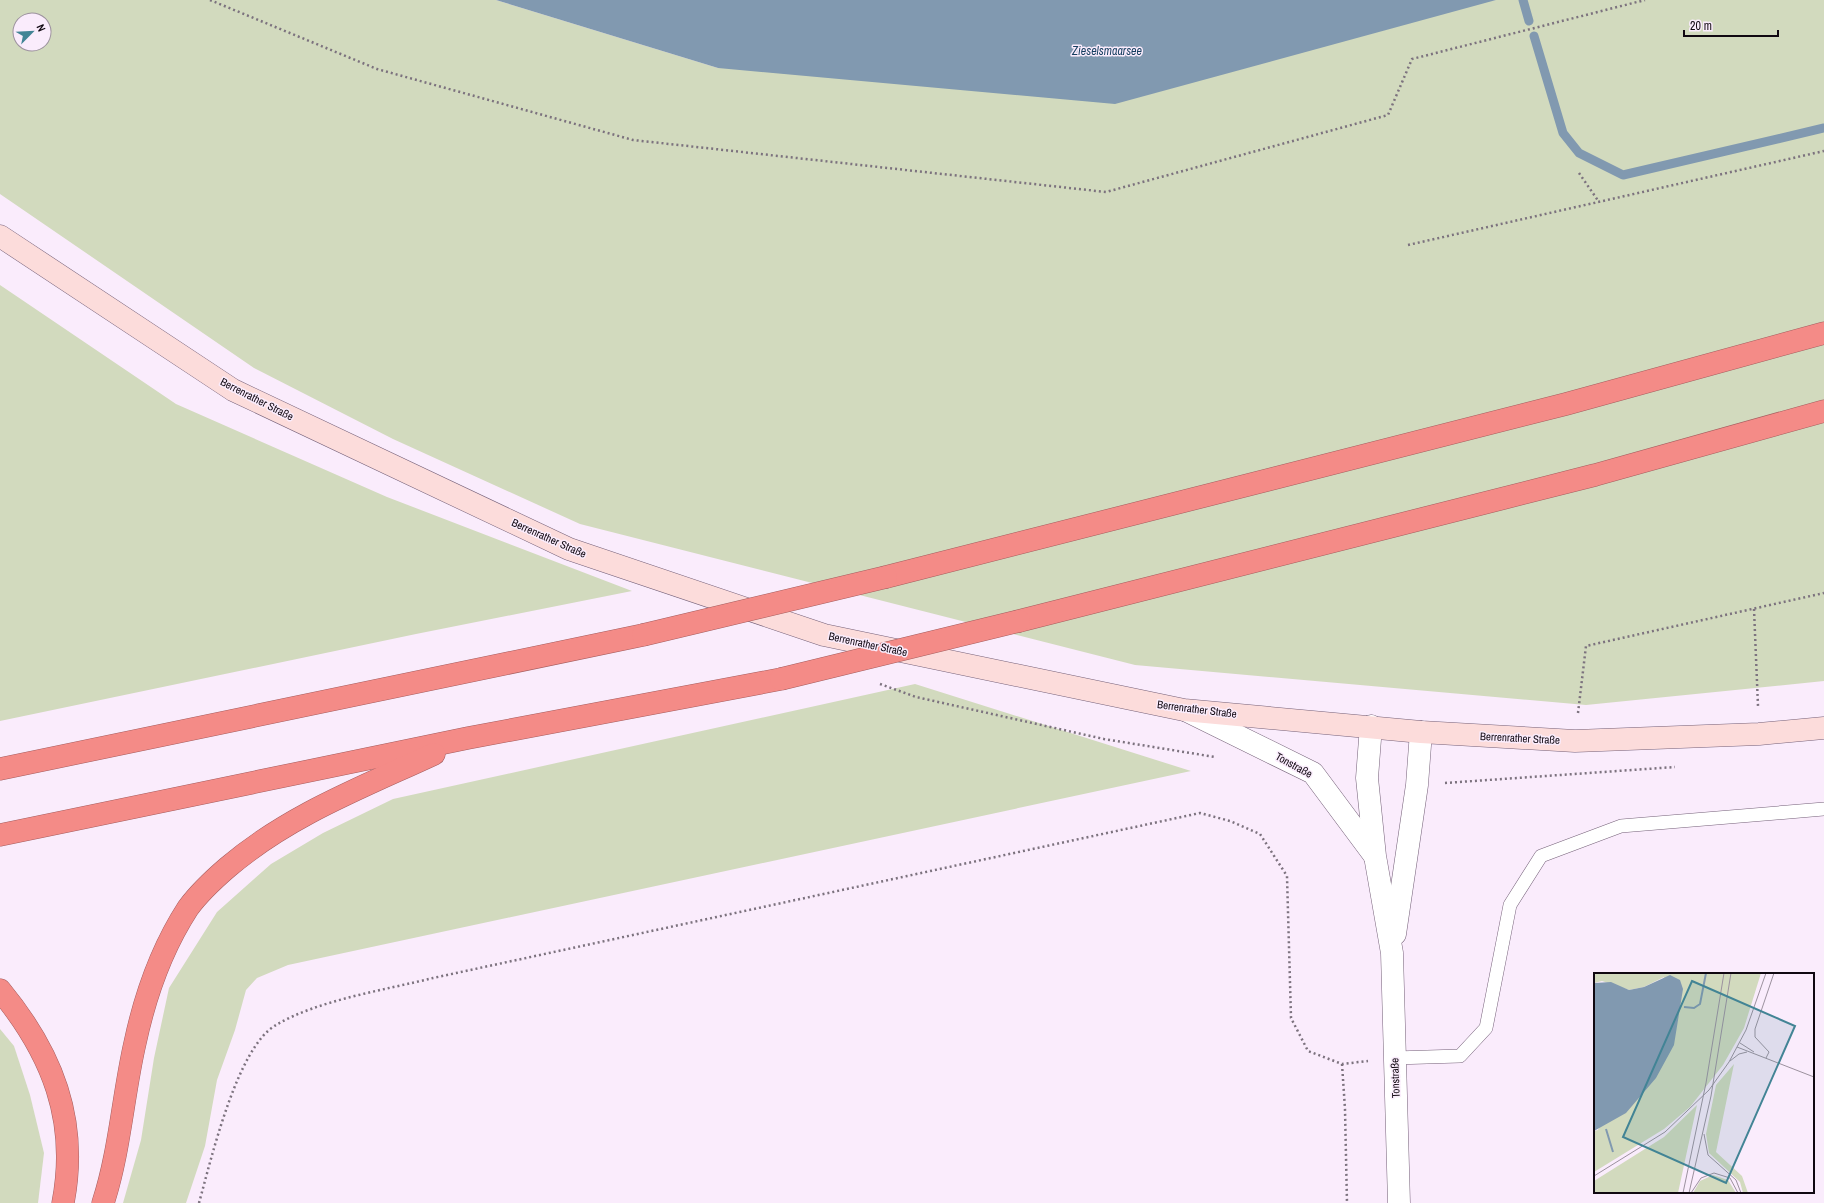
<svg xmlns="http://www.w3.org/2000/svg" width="1824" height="1203" font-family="'Archivo Narrow',sans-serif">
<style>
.green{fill:#d2dabe;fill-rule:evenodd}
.water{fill:#8199b0}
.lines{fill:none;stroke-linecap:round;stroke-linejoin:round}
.stream{stroke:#8199b0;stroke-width:9}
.service-casing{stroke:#756179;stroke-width:14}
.minor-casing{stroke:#756179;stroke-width:23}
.secondary-casing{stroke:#756179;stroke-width:23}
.motorway-casing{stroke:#a45d5e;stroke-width:23}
.path{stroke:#7c727e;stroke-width:2.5;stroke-dasharray:2 3;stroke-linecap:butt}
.service{stroke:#fff;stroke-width:13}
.minor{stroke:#fff;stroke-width:22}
.secondary{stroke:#fcdcdb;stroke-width:22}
.motorway{stroke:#f48b87;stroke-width:22}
.motorway-bridge-casing{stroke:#a45d5e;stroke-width:23;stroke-linecap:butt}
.motorway-bridge{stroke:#f48b87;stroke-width:22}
.labels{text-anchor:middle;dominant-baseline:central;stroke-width:3;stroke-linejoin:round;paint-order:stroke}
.street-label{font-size:11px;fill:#100811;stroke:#faecfc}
.water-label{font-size:12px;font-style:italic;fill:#153e5f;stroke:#faecfc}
.inset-river{fill:none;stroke:#8199b0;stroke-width:2}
.inset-road{fill:none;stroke:#9c919e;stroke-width:1}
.view{fill:#428495;fill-opacity:0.15;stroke:#428495;stroke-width:2}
.inset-edge{fill:none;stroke:#100811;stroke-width:2}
</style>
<rect width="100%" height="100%" fill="#faecfc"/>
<g class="green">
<path d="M0,0h496l222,68 778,-68h328v681l-238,24 -451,-40 -555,-141 -187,-85 -139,-71 -254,-174zM20,20h24v24h-24z"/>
<polygon points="0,285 176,404 387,497 632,591 416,634 0,721"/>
<polygon points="915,684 1191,771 288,965 257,978 246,990 235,1030 217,1080 205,1146 186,1203 123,1203 141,1140 154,1058 169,988 217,912 271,864 323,833 393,799"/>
<polygon points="0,1029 14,1046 30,1095 44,1153 38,1203 0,1203"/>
</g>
<polygon class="water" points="496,0 1496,0 1115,104 718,68"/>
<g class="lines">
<g class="stream">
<polyline points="1523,0 1529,21"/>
<polyline points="1534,36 1563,133 1579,153 1623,175 1824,128"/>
</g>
<defs>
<polyline id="service" points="1394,1058 1460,1056 1486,1028 1510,905 1541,856 1621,826 1824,809"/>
<g id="minor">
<polyline points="1187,711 1313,773 1374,855"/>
<polyline points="1371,726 1367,778 1375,856 1392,953 1399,1203"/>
<polyline points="1395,934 1417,785 1421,732"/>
</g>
<polyline id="secondary" points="0,236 233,390 569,549 824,635 1184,710 1421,732 1575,741 1759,734 1824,728"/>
<g id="motorway">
<polyline points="886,577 1566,404 1824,333"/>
<polyline points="1019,621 1595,475 1824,411"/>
<polyline points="0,769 643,635"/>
<polyline points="0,835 468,738 781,679"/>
<path d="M0,990c52,63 79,130 63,213"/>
<path d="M103,1203c17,-52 20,-108 32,-160 10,-47 27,-95 53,-135 11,-15 26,-29 40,-41 61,-52 135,-80 206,-113"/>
</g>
</defs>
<use href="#service" class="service-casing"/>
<use href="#minor" class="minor-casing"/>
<use href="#secondary" class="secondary-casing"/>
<use href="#motorway" class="motorway-casing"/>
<g class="path">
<polyline points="210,0 377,69 633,140 1106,192 1388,115 1412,59 1645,0"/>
<polyline points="1579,173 1599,202"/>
<polyline points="1408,245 1824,151"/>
<polyline points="1754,609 1758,706"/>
<polyline points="880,684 916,697 1104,739 1215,757"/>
<polyline points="1578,713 1586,646 1824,593"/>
<polyline points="1445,783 1675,767"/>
<polyline points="1342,1064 1345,1109 1347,1203"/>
<path d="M199,1203c12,-43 38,-156 77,-178 42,-25 109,-35 157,-47l767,-165 30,8 30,13 27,42 4,142 17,33 34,13 26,-3"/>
</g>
<use href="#service" class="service"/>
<use href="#minor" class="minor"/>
<use href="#secondary" class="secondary"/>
<use href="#motorway" class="motorway"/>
<defs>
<g id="motorway-bridge">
<polyline points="643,635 886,577"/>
<polyline points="781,679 1019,621"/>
</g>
</defs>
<use href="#motorway-bridge" class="motorway-bridge-casing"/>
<use href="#motorway-bridge" class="motorway-bridge"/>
</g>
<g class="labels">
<g class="street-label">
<text transform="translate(257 399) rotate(27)">Berrenrather Straße</text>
<text transform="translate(549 538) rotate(24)">Berrenrather Straße</text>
<text transform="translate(868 644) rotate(12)">Berrenrather Straße</text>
<text transform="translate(1197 709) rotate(7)">Berrenrather Straße</text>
<text transform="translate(1520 738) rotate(3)">Berrenrather Straße</text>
<text transform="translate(1294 765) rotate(29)">Tonstraße</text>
<text transform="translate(1395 1078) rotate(-92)">Tonstraße</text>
</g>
<g class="water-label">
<text x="1107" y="51">Zieselsmaarsee</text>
</g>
</g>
<g transform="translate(1594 973)">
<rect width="220" height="220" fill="#faecfc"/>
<path d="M0,0h167l-17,55 -21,37 -33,42 -26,22 -70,43v-41l4,-1 66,-153 -20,10 -15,3 -27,-9 -8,2zM140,91l-18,88 26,24 6,17h-5l-3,-11 -31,-29 -3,-19 10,-49zM103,132l-19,88h-84v-12l70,-44zM119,202l15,5 8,13h-43l7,-12z" fill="#d2dabe"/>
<path d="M76,2l10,5 3,9 -9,56 -18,33 -30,35 -32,18v-148l17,-1 18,8 15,-3z" fill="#8199b0"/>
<path class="inset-river" d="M90,34l10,1 6,-4 6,-31M12,156l7,23"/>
<path class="inset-road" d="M146,70l14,9M143,74l77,30M172,85l3,-6 -14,-15v-8l19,-56M136,88l9,-7 8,-2M110,161l4,21 28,25 5,13M0,203l71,-44 44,-42 20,-28 17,-32 20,-57M89,220l23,-110 18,-110M95,220l22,-97 20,-123M97,220l10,-15 13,-5 16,5 8,15"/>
<path class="view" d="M98,8l103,45 -69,157 -103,-46z"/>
<rect width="220" height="220" class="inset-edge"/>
</g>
<g transform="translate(32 32) rotate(66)"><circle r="19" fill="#faecfc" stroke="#9c919e"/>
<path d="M0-3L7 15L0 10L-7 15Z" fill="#428495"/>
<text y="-6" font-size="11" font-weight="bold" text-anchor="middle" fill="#100811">N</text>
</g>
<path d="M1684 30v6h94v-6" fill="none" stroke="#100811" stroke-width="2"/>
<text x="1690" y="30" font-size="12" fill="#100811" stroke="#faecfc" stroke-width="3" paint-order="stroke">20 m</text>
</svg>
